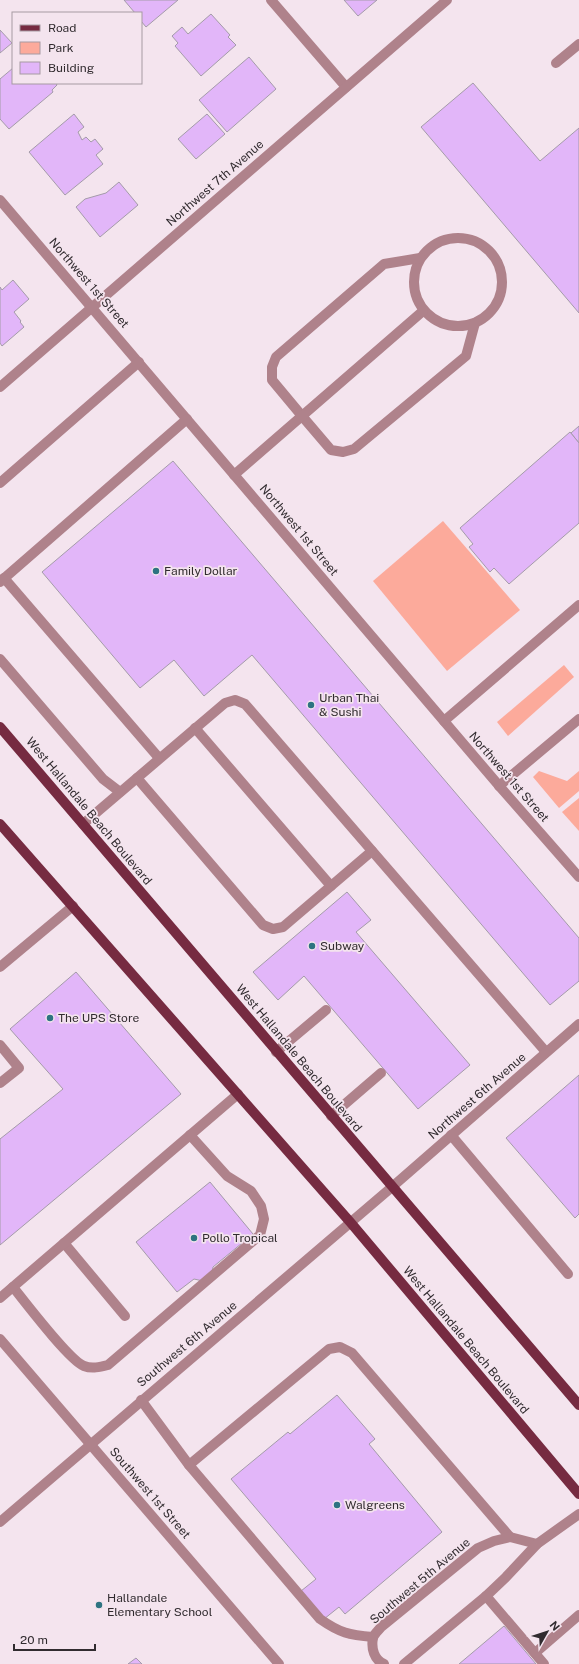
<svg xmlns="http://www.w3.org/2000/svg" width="579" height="1664" font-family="'Public Sans',sans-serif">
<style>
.green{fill:#fcaa9b}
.building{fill:#e2b6f9;stroke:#a49ba9}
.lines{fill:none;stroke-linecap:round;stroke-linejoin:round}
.minor{stroke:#af828b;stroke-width:10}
.major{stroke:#762b41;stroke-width:10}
.poi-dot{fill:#2d7381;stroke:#f4e4ee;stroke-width:1.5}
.labels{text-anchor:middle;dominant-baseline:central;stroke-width:3.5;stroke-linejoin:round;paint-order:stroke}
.street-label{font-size:12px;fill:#312b2f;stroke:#f4e4ee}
.poi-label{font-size:12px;fill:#312b2f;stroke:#f4e4ee;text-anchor:start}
</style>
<rect width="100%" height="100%" fill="#f4e4ee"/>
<g class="green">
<polygon points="443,521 520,610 447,671 373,581"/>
<polygon points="564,665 574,677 508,736 497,722"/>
<polygon points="539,771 567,781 579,771 579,791 559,808 533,777"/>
<polygon points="579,798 579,831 562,812"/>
</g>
<g class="building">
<polygon points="124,0 178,0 146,27 141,21 141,13 135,13"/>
<polygon points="344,0 377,0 358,16"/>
<polygon points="211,14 230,35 228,37 236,45 201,76 175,46 178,43 172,36 182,27 188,34"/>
<polygon points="0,30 12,43 0,53"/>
<polygon points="249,57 276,89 227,132 199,100"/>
<polygon points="13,68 13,83 56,83 57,85 52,90 53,92 9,129 0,119 0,79"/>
<polygon points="473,83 540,161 579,128 579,313 421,127"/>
<polygon points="74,114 84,127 78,132 82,140 86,137 91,142 95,139 103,149 96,155 103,164 65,195 29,152"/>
<polygon points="207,114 225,134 196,159 178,139"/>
<polygon points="119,182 138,205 100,237 76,207 85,199 106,193"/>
<polygon points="13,280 29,299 14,312 21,321 20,322 24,327 2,346 0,343 0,287 2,290"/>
<polygon points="579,426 579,443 571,433"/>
<polygon points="570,432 579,443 579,523 509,584 494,568 490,572 469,547 473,544 460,528"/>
<polygon points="173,461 579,938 579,981 550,1005 252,655 204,696 174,660 140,688 42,572"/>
<polygon points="347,892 371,920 356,932 470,1065 418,1109 304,976 278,1000 253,972"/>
<polygon points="76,972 181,1094 0,1245 0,1139 63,1089 10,1029"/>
<polygon points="579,1075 579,1214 575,1218 506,1138"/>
<polygon points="210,1182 253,1234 213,1267 212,1273 203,1281 194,1279 177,1292 136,1242"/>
<polygon points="337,1395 375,1439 369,1444 442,1532 345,1614 339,1607 324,1619 301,1591 316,1579 231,1479 288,1432 290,1434"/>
<polygon points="504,1626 536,1664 459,1664"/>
<polygon points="136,1658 142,1664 128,1664"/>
</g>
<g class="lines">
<g class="minor">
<polyline points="271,0 346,87"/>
<polyline points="556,63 579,44"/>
<polyline points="0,200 501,788 579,877"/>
<circle cx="458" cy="282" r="44"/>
<polyline points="420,258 384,264 276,357 272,367 272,380 302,416 331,450 343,452 354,449 466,356 475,323"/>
<polyline points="0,387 447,0"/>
<polyline points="234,475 423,311"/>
<polyline points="0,483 139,362"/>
<polyline points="4,578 159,758"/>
<polyline points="0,582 187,419"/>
<polyline points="0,659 103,779 120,792"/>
<polyline points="444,721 579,605"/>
<polyline points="195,728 331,886"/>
<polyline points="137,778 263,925 273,929 283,927 372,851"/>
<polyline points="499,786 579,719"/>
<polyline points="83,824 225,703 235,700 245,704 546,1052"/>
<polyline points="0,967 73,906"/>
<polyline points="0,1045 19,1068 0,1083"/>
<polyline points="276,1052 326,1010"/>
<polyline points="331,1116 381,1073"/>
<polyline points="451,1135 568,1274"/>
<polyline points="64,1243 125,1316"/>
<path d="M13,1287c12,15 56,73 71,79 8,3 16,1 24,-1l152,-130 4,-16 -3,-13 -10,-15 -24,-15 -37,-41"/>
<polyline points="0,1298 238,1094"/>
<polyline points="0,1339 279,1664"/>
<polyline points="141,1400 189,1465 329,1349 340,1347 352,1353 510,1537"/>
<path d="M189,1465l131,154c20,14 29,16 53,18"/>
<polyline points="0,1522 392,1187 579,1024"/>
<polyline points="486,1596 544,1664"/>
<polyline points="535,1653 579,1615"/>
<path d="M384,1664c-10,-4 -13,-16 -11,-26 1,-4 6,-8 8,-11l97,-79 16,-7 16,-4 27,7"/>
<polyline points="404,1664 486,1596 506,1577 537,1544 579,1514"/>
</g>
<g class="major">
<polyline points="0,727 579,1405"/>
<polyline points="0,824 351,1223 579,1494"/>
</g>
</g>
<g class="poi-dot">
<circle cx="156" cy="571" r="4"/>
<circle cx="311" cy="705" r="4"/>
<circle cx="312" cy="946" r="4"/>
<circle cx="50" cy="1018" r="4"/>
<circle cx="194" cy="1238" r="4"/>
<circle cx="337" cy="1505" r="4"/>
<circle cx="99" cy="1605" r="4"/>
</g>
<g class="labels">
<g class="street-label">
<text transform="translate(215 183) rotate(-41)">Northwest 7th Avenue</text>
<text transform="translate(89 283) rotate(49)">Northwest 1st Street</text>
<text transform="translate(299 530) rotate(50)">Northwest 1st Street</text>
<text transform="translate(509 777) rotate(49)">Northwest 1st Street</text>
<text transform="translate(89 811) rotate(50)">West Hallandale Beach Boulevard</text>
<text transform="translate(299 1058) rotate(50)">West Hallandale Beach Boulevard</text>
<text transform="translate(477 1096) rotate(-41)">Northwest 6th Avenue</text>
<text transform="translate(466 1340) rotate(50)">West Hallandale Beach Boulevard</text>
<text transform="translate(187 1344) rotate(-40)">Southwest 6th Avenue</text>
<text transform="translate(150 1493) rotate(49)">Southwest 1st Street</text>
<text transform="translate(420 1581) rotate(-40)">Southwest 5th Avenue</text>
</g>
<g class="poi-label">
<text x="164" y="571">Family Dollar</text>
<text x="319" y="698">Urban Thai<tspan x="319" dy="14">&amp; Sushi</tspan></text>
<text x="320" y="946">Subway</text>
<text x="58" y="1018">The UPS Store</text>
<text x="202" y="1238">Pollo Tropical</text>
<text x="345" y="1505">Walgreens</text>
<text x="107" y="1598">Hallandale<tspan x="107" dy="14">Elementary School</tspan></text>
</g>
</g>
<rect x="12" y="12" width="130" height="72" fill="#f4e4ee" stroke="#a69aa2"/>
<rect x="20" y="25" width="20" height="6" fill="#762b41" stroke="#a69aa2"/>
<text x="48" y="32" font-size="12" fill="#312b2f">Road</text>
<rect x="20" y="42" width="20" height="12" fill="#fcaa9b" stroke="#a69aa2"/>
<text x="48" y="52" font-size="12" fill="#312b2f">Park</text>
<rect x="20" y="62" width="20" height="12" fill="#e2b6f9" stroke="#a69aa2"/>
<text x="48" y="72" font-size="12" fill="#312b2f">Building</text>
<g transform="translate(547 1632) rotate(51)" stroke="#f4e4ee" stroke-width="3" paint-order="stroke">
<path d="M0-3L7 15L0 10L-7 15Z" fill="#312b2f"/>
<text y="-6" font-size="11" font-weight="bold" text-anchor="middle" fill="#312b2f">N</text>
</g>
<path d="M14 1644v6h81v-6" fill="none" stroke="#312b2f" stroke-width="2"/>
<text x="20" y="1644" font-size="12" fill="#312b2f" stroke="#f4e4ee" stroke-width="3" paint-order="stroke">20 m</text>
</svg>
